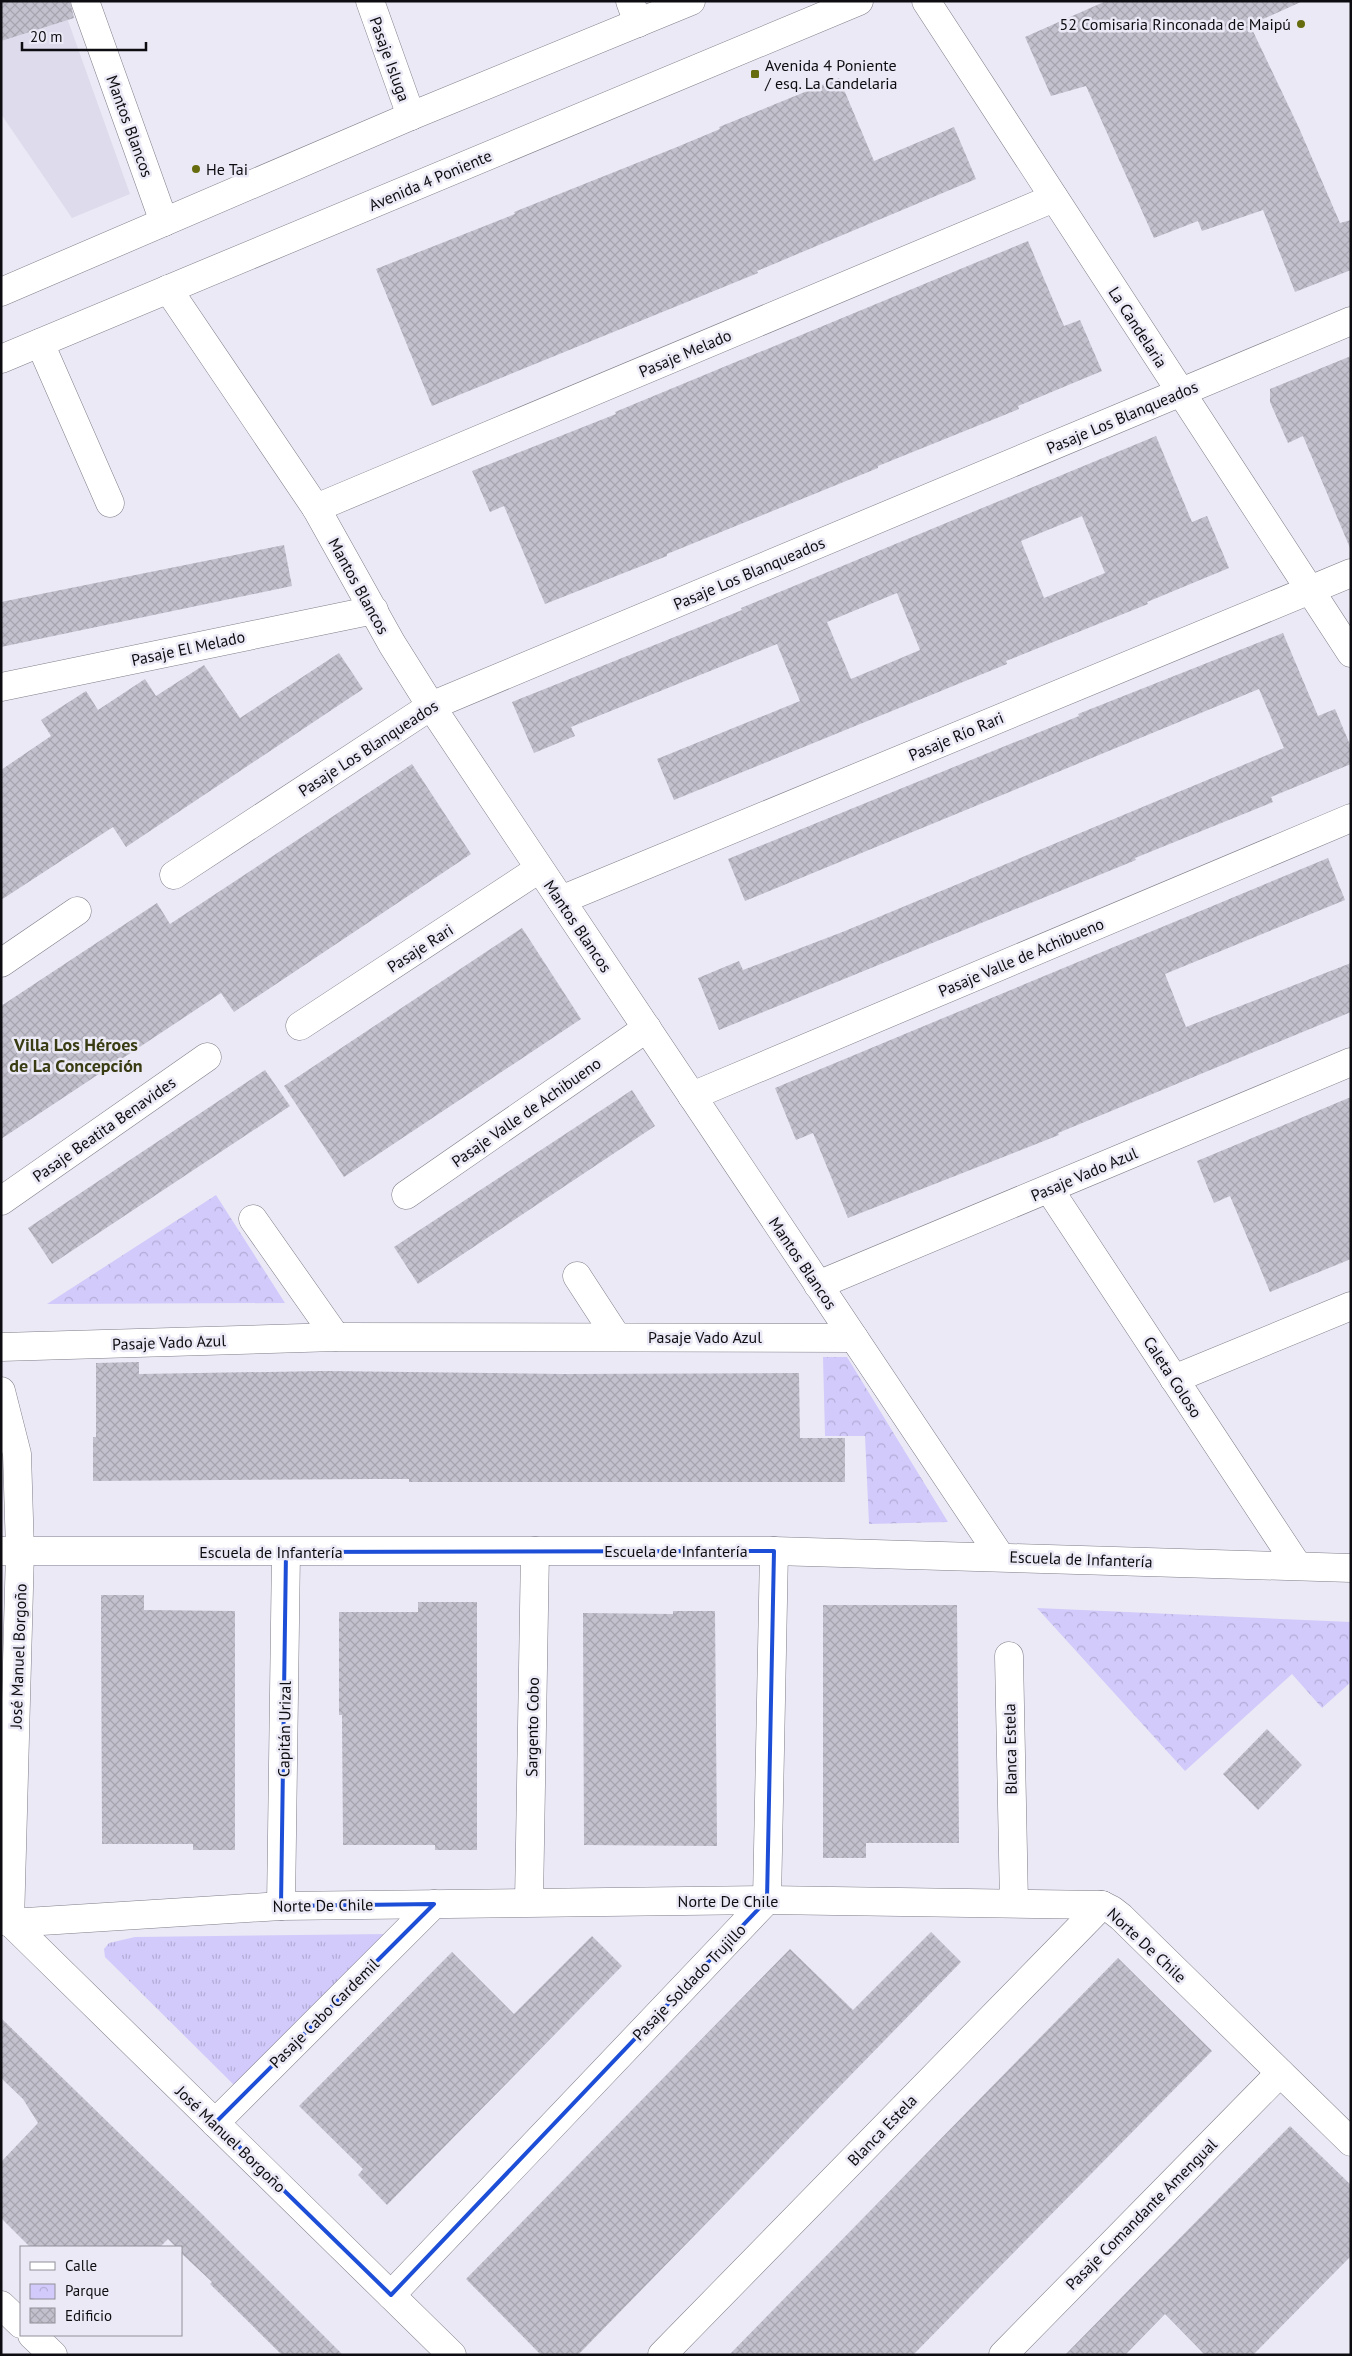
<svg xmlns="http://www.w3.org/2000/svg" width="1352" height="2356" font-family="'PT Sans',sans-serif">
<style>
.built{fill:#dedbed}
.grass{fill:url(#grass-tufts)}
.park{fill:url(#park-crowns)}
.building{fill:url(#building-cross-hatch);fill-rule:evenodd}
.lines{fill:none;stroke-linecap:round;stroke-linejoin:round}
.street-casing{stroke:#7f7d88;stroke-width:29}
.secondary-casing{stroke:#7f7d88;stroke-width:29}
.street{stroke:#fff;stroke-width:28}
.secondary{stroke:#fff;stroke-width:28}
.marked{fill:none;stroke:#1d4ed8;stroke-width:4;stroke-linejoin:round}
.poi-dot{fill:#666b0d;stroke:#ebe9f5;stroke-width:2}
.labels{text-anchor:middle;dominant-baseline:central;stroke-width:5;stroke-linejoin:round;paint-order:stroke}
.poi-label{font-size:16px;fill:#0d0c10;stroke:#ebe9f5;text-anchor:start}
.street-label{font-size:16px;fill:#0d0c10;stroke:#ebe9f5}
.neighbourhood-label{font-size:18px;font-weight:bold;fill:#393c13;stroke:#ebe9f5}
</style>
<defs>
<pattern id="grass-tufts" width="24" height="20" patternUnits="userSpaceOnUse" patternTransform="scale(1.25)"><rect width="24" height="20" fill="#d2cafb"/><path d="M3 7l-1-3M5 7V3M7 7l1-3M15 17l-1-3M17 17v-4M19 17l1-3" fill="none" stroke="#b3acd6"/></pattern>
<pattern id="park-crowns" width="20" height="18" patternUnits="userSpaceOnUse" patternTransform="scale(1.25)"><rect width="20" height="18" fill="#d2cafb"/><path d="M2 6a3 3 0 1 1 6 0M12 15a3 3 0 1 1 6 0" fill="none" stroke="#b3acd6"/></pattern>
<pattern id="building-cross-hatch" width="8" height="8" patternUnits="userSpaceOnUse" patternTransform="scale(1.25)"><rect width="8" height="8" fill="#c3c1cd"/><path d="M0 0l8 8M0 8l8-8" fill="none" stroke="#a6a5af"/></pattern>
</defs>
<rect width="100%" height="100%" fill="#ebe9f5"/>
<polygon class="built" points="1,1 61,1 130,194 72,218 1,114"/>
<polygon class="grass" points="387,1934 235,2086 105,1957 104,1949 109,1943 135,1937"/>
<g class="park">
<polygon points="216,1195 285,1303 47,1304"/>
<polygon points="823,1357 847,1357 948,1522 869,1524 865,1436 825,1436"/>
<polygon points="1037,1608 1351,1622 1351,1682 1322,1708 1292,1674 1185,1771"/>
</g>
<g class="building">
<polygon points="1,1 70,1 74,18 1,41"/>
<polygon points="1106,1 1303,1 1250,25 1299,128 1340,223 1351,220 1351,270 1295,292 1263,210 1202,231 1198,221 1154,238 1086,86 1051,96 1025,37"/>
<polygon points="839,78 874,161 954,127 976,179 757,271 758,273 432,406 376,269 515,214 514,212 677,147 720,129 719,127"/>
<polygon points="1028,241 1064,326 1080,320 1102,371 1018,406 1019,409 878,466 878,468 667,554 667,556 545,604 504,506 490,512 472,471 616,414 615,412"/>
<polygon points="1351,356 1351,548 1350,548 1303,436 1288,443 1270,402 1270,389"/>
<path d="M1156,436l36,86 15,-6 22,52 -82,34 1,2 -142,57 1,3 -333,136 -17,-41 143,-58 -23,-57 -206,83 4,9 -41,17 -22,-51 230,-92 -1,-2zM1082,516l23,57 -61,25 -23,-57zM897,593l23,57 -69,29 -24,-57z"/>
<polygon points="284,545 292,586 1,647 1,602"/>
<polygon points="1283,633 1318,716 1335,709 1351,747 1351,764 1271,797 1273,802 1135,858 1136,860 719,1030 698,978 739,961 743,970 845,931 1284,748 1259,689 745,901 728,859 1079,716 1078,714"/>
<polygon points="339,653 363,689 126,847 113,827 1,900 1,770 51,736 41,720 86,691 98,710 145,679 156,696 204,665 240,718"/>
<polygon points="412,764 471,854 234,1012 221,993 1,1139 1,1006 157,903 170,924"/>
<polygon points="1328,858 1345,900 1165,974 1186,1027 1351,963 1351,1012 1058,1133 1059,1135 848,1218 813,1133 796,1140 775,1088"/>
<polygon points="522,928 581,1019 344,1177 284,1086"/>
<polygon points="265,1070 290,1106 52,1264 28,1228"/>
<polygon points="632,1090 655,1126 418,1284 394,1247"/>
<polygon points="1351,1097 1351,1259 1270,1292 1230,1196 1214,1203 1197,1161"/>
<polygon points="139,1362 139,1374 325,1371 563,1374 799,1373 800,1438 845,1438 845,1482 409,1482 409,1479 374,1479 93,1481 93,1437 96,1437 96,1363"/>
<polygon points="101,1595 144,1595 144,1610 235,1611 235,1850 193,1850 193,1844 102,1844"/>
<polygon points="418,1602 477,1602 477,1850 435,1850 435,1845 343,1845 342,1715 339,1715 339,1612 418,1612"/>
<polygon points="823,1605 957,1605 959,1843 866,1843 866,1858 823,1858"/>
<polygon points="673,1611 715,1611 717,1846 584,1845 583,1613 673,1614"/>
<polygon points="1267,1729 1302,1765 1258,1810 1223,1774"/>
<polygon points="931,1932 961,1962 578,2355 541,2355 466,2279 790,1949 853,2010"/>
<polygon points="592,1936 622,1966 387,2205 358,2175 363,2169 299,2106 452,1952 514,2014"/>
<polygon points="1118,1958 1212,2051 913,2355 729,2355"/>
<polygon points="1,2018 196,2208 343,2355 282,2355 210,2284 212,2282 181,2253 181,2247 176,2247 168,2239 160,2247 30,2247 1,2218 1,2162 38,2123 23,2099 1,2078"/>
<polygon points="1290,2126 1351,2185 1351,2256 1253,2355 1205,2355 1165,2314 1125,2355 1065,2355"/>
</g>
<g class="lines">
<defs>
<g id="street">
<polyline points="85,1 164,222"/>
<polyline points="370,1 411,116"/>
<polyline points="630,1 638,23"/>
<polyline points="926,1 1351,653"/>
<polyline points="168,289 316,508 392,644 431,706 1000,1556"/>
<polyline points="40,343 110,503"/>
<polyline points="316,508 1054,198"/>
<polyline points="1,687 374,610"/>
<polyline points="174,875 431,706 1351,321"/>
<polyline points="561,900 1351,573"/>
<polyline points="1,963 77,911"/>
<polyline points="300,1026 539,869"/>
<polyline points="692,1096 1351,818"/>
<polyline points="1049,1189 1297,1565"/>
<polyline points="406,1195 647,1028"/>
<polyline points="1,1201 207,1057"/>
<polyline points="253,1219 336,1337"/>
<polyline points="577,1276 616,1336"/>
<polyline points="818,1285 1351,1062"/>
<polyline points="1,1347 336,1337 854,1338"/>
<polyline points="1174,1379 1351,1306"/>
<polyline points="1,1391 17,1454 20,1551 10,1923"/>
<polyline points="1,1551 774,1551 1351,1568"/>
<polyline points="1009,1656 1014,1903"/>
<polyline points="529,1902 535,1551"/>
<polyline points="281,1906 286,1552"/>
<polyline points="3,1915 452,2355"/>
<polyline points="10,1923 281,1906 767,1900 1102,1905 1112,1910 1121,1917 1351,2142"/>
<polyline points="215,2123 434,1904"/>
<polyline points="391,2295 767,1900 774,1551"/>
<polyline points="1,2305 21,2324"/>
<polyline points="32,2335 53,2355"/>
<polyline points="662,2355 1102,1905"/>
<polyline points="1003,2355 1280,2073"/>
</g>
<g id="secondary">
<polyline points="1,292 411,116 691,1"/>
<polyline points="1,359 859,1"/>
</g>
</defs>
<use href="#street" class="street-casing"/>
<use href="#secondary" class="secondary-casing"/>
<use href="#street" class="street"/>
<use href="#secondary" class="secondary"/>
</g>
<path class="marked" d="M774,1551l-7,349 -376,395 -176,-172 219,-219 -153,2 5,-354z"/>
<g class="poi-dot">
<circle cx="1301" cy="24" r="5"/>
<rect x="750" y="69" width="10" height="10" rx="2.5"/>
<circle cx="196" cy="169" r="5"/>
</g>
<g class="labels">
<g class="poi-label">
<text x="1291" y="24" text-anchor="end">52 Comisaria Rinconada de Maipú</text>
<text x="765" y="65">Avenida 4 Poniente<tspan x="765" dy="18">/ esq. La Candelaria</tspan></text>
<text x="206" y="169">He Tai</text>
</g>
<g class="street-label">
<text transform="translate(390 59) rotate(70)">Pasaje Isluga</text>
<text transform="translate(130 126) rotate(70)">Mantos Blancos</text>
<text transform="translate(430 180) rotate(-23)">Avenida 4 Poniente</text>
<text transform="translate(1138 327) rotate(57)">La Candelaria</text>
<text transform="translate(685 353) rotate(-23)">Pasaje Melado</text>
<text transform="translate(1122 417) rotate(-23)">Pasaje Los Blanqueados</text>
<text transform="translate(749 573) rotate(-23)">Pasaje Los Blanqueados</text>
<text transform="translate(359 586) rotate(61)">Mantos Blancos</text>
<text transform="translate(188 648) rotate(-12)">Pasaje El Melado</text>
<text transform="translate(956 736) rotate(-23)">Pasaje Río Rari</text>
<text transform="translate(368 748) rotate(-33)">Pasaje Los Blanqueados</text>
<text transform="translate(578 926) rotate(56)">Mantos Blancos</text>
<text transform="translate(420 948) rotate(-33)">Pasaje Rari</text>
<text transform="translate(1021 957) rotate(-23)">Pasaje Valle de Achibueno</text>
<text transform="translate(526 1112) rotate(-35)">Pasaje Valle de Achibueno</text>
<text transform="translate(104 1129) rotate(-35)">Pasaje Beatita Benavides</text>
<text transform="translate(1084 1174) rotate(-23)">Pasaje Vado Azul</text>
<text transform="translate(803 1263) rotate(56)">Mantos Blancos</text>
<text x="705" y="1337">Pasaje Vado Azul</text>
<text transform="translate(169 1342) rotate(-2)">Pasaje Vado Azul</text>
<text transform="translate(1173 1377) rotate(57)">Caleta Coloso</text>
<text x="676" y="1551">Escuela de Infantería</text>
<text x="271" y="1552">Escuela de Infantería</text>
<text transform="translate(1081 1559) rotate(2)">Escuela de Infantería</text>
<text transform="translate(18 1656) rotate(-88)">José Manuel Borgoño</text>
<text transform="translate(532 1727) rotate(-89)">Sargento Cobo</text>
<text transform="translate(284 1729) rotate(-89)">Capitán Urizal</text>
<text transform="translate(1010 1749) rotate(-91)">Blanca Estela</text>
<text x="728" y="1901">Norte De Chile</text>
<text transform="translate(323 1905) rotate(-1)">Norte De Chile</text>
<text transform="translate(1147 1945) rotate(43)">Norte De Chile</text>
<text transform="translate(689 1982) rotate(-46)">Pasaje Soldado Trujillo</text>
<text transform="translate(324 2013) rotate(-45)">Pasaje Cabo Cardemil</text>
<text transform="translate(882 2130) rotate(-46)">Blanca Estela</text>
<text transform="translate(231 2139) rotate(44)">José Manuel Borgoño</text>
<text transform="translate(1141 2214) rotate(-45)">Pasaje Comandante Amengual</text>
</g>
<g class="neighbourhood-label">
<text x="76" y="1044">Villa Los Héroes<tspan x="76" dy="21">de La Concepción</tspan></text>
</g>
</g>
<rect width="1352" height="2356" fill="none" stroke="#0d0c10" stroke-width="5"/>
<rect x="20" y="2246" width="162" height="90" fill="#ebe9f5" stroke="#929199"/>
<rect x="30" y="2262" width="25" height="8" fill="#ffffff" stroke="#929199"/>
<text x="65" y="2271" font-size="15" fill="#0d0c10">Calle</text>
<rect x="30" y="2284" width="25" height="15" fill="url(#park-crowns)" stroke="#929199"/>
<text x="65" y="2296" font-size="15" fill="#0d0c10">Parque</text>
<rect x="30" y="2308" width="25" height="15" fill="url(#building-cross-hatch)" stroke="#929199"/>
<text x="65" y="2321" font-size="15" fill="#0d0c10">Edificio</text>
<path d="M22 42v8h124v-8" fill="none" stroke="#0d0c10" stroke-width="2.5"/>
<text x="30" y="42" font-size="15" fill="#0d0c10" stroke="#ebe9f5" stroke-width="4" paint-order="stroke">20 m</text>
</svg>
